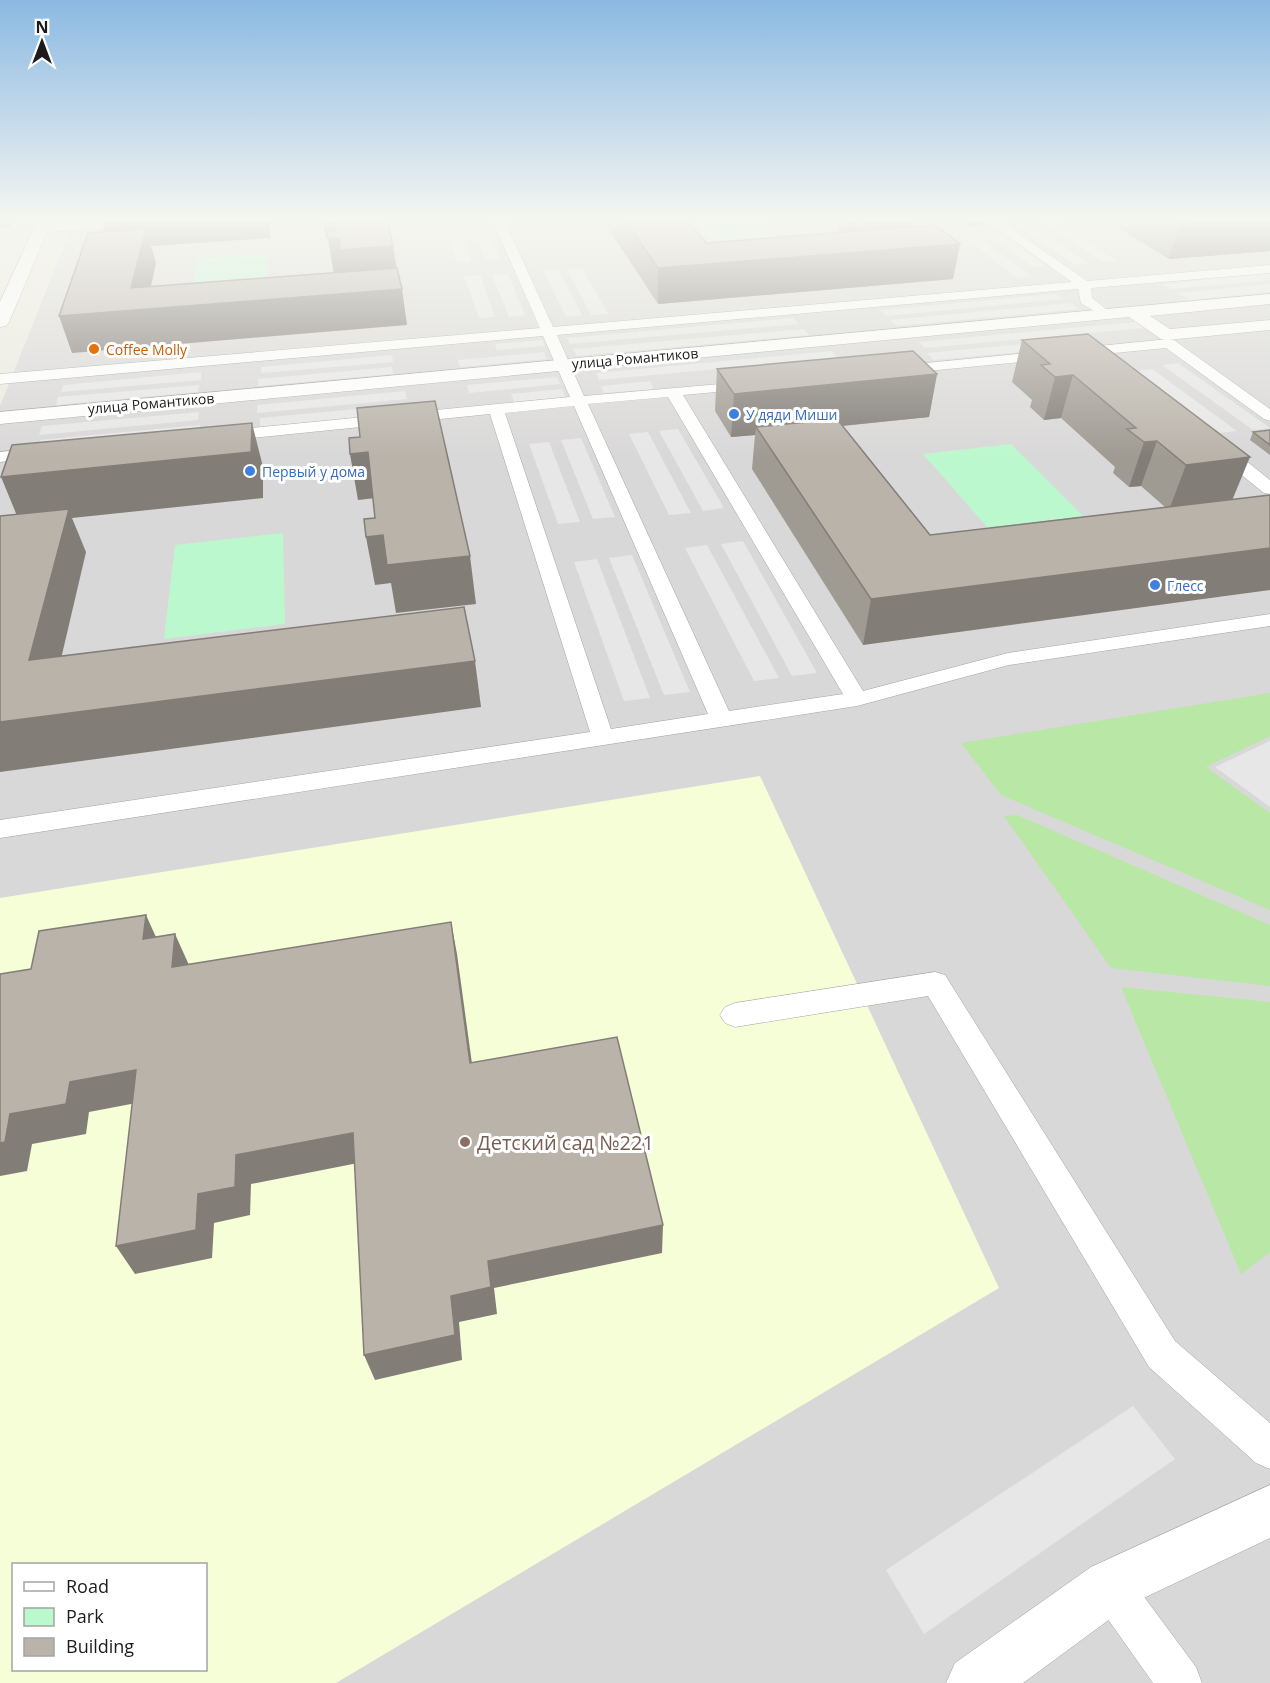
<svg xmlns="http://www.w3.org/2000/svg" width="1270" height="1683" font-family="'Open Sans',sans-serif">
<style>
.residential{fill:#d9d8d8;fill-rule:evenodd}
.education{fill:#f6fed7;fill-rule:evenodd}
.grass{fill:#b8e7a6}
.park{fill:#bcf8cd}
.parking{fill:#e7e7e7}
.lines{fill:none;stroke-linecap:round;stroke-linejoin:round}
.lane-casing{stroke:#a2a2a2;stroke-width:1}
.street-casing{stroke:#a2a2a2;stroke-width:1}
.lane{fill:#fff;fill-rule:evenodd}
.street{fill:#fff;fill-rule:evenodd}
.wall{fill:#9f9a92}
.shaded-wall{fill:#827d77}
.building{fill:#b9b3aa;stroke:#827d77;stroke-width:1.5}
.food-dot{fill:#e8710a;stroke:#fff;stroke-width:2}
.shop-dot{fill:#3f7fe0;stroke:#fff;stroke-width:2}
.education-dot{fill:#8d6e63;stroke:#fff;stroke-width:2}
.labels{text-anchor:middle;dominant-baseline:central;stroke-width:6;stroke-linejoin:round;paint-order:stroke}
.far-food-label{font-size:14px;fill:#c56008;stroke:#fff;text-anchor:start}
.far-street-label{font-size:14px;fill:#1b1b1b;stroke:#fff}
.far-shop-label{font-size:14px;fill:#366cbe;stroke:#fff;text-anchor:start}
.near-education-label{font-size:20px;fill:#785e54;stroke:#fff;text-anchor:start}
</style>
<rect width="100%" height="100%" fill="#ecebe0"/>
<path class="residential" d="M74,222h1196v1461h-1270v-1277zM14,1564h192v106h-192z"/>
<path class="education" d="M760,776l239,512 -663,395h-336v-785zM14,1564h192v106h-192z"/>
<g class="grass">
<polygon points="1270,693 1270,736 1206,767 1270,813 1270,910 1001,795 961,743"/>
<polygon points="1017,815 1270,925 1270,986 1111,968 1004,816"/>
<polygon points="1121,987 1270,1002 1270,1252 1241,1274"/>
</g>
<g class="park">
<polygon points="696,222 763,222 791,251 725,256"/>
<polygon points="268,254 267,292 191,298 196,259"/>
<polygon points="1011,444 1083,516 988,528 923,454"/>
<polygon points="283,533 285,624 164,639 175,545"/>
</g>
<g class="parking">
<polygon points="1058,222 1117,261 1103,262 1045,223"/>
<polygon points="1030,224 1088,263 1074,264 1017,225"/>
<polygon points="1004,236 1046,266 1032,267 991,237"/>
<polygon points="492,238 501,259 486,260 478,239"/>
<polygon points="979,238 1032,277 1018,278 966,239"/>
<polygon points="465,240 472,262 457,263 450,242"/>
<polygon points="582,268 608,314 591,315 567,269"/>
<polygon points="558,269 582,315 566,317 543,270"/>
<polygon points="1270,273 1270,280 1171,289 1162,284"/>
<polygon points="508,274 525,315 509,317 492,275"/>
<polygon points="480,275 495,317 479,318 464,276"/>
<polygon points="1270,284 1270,292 1190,300 1178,293"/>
<polygon points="1055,294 1063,299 886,316 880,310"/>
<polygon points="1072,303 1079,309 897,326 890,320"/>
<polygon points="793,318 799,324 570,344 567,338"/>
<polygon points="1135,322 1144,328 925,348 919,342"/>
<polygon points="803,329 809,335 577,356 573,349"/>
<polygon points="542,340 545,346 497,350 495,344"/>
<polygon points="1066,340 1074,347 934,360 927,353"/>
<polygon points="832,351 838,358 599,380 596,373"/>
<polygon points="544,352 547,359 460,367 458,360"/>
<polygon points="392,355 393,362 261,373 261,367"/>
<polygon points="1178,363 1270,428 1253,430 1162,365"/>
<polygon points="392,367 393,374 258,386 258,379"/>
<polygon points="1152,369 1237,431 1220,433 1136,371"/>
<polygon points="201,372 201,380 61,392 63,385"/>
<polygon points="557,377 560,384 469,393 467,385"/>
<polygon points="650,381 654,389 604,393 601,386"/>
<polygon points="199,385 198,392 56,405 58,397"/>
<polygon points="562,389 565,397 514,402 511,394"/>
<polygon points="405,391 407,399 257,413 257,405"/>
<polygon points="411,404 413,412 260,427 260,418"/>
<polygon points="199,412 198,420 39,435 42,426"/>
<polygon points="200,425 199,433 37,449 40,440"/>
<polygon points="678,429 724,508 703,511 659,431"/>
<polygon points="648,432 691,513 669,515 629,434"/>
<polygon points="581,438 615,517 593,519 561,440"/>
<polygon points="549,442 580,522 558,524 529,444"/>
<polygon points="743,541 817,673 792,676 721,544"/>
<polygon points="707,545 779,678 754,681 685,548"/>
<polygon points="632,555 690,692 664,695 609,558"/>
<polygon points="597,559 650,698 624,701 574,562"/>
<polygon points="1270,741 1270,807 1215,767"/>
<polygon points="1133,1406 1175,1459 924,1634 886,1570"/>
</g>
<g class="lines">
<defs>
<g id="lane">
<path d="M493,222h12l48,105 519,-45 -84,-60h14l85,59 183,-16v8l-179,15 1,10 19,15 -7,4 -23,-14 -3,-14 -521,46 27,61 170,-15 3,3 -3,3 -5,2 -66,6 180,296 145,-38 262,-39v12l-261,39 -152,41 -857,132v-18l590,-88 -100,-318 -269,27 -8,-5 8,-5 349,-34 -27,-61 -543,48v-10l540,-46zM668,397l175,297 -114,17 -141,-307zM574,406l134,308 -97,15 -106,-316z"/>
<polygon points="1169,339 1174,340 1270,409 1270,421 1264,419 1166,348 896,374 889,370 896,366"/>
<polygon points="1219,443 1225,444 1270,480 1270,494 1264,493 1213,452 1211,448"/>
<polygon points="41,448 47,449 49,453 47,457 0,462 0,452"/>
<polygon points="935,972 945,975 1175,1341 1270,1423 1270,1469 1256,1463 1149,1367 928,996 735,1027 725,1023 720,1015 725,1007 735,1003"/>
<polygon points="1110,1565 1125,1571 1196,1667 1202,1683 1153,1683 1095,1601 1089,1586 1095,1571"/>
</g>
<g id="street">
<polygon points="37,222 135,222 128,226 47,232 9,322 6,326 0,327 0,302"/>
<polygon points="1270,294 1270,304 1150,316 1170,329 1270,320 1270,330 1167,340 1161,339 1129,317 0,424 0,412"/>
<polygon points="1270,1485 1270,1538 1129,1605 1023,1683 946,1683 955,1663 1091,1567"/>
</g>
</defs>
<use href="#lane" class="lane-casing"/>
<use href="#street" class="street-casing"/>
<use href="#lane" class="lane"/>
<use href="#street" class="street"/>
</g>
<g class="wall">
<polygon points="0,222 13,222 9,227 0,228"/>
<polygon points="608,222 689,222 706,243 838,233 837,232 838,227 833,222 913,222 912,227 953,279 658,304 608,228"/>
<polygon points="963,222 984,222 984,225 969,226"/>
<polygon points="1108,222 1270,222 1270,251 1169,259"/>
<polygon points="1088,334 1232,499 863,645 752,469 755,435 731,437 715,411 717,369 937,374 929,417 843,426 930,535 1165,507 1141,486 1129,487 1113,473 1115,467 1061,418 1044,420 1030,407 1032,400 1012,382 1022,340"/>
<polygon points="1270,430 1270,455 1250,440 1253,432"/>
</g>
<g class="shaded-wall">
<polygon points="7,222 13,222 9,227"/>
<polygon points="102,222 270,222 270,238 151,246 156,263 146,309 402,289 407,325 72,353 59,316 110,249"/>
<polygon points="323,222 335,222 393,246 399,283 334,275 328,239 326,239"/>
<polygon points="847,222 855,222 853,238 845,238"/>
<polygon points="869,222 913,222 910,245 866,249"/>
<polygon points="969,222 984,222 984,225 969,226"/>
<polygon points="1218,222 1270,222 1270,251 1169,259 1179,225"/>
<polygon points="960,244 953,279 658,304 658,268"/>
<polygon points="937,374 929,417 760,434 756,427 755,435 731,437 734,394"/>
<polygon points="1073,375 1061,418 1044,420 1055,377"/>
<polygon points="252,423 263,467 263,498 72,518 86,552 50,706 29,660 20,523 1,477"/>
<polygon points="1157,441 1141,486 1129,487 1144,442"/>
<polygon points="368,452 376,498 358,500 350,454"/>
<polygon points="1250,457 1231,503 1169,510 1186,465"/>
<polygon points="383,535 470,556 476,604 396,613 391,583 375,585 366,537"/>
<polygon points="1270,548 1270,590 863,645 871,599"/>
<polygon points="475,661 481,707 0,772 0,722"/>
<polygon points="146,915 160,946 143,939"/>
<polygon points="451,922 457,954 476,1093 470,1063"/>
<polygon points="175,934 189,965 172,967"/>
<polygon points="136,1070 152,1100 89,1112 86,1134 32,1144 27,1171 0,1176 0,1143 10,1114 70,1082"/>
<polygon points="353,1133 363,1162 251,1184 250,1215 214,1223 212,1258 135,1274 116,1246 198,1194 236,1155"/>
<polygon points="663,1225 662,1253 494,1288 497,1314 459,1322 462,1360 375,1380 364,1355 451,1296 488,1261"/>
</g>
<g class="building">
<polygon points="334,222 388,222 393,246 340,250 339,238 328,238 327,231 335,231"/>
<polygon points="626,222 689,222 706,243 935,225 960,244 658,268"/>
<polygon points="1174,222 1218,222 1179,225"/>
<polygon points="146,229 131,288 397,268 402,289 59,316 88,233"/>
<polygon points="1088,334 1250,457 1186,465 1157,441 1144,442 1127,429 1136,428 1073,375 1055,377 1041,365 1050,364 1022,340"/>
<polygon points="913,351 937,374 734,394 717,369"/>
<polygon points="435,401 470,556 387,565 383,535 366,537 364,519 375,518 368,452 350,454 349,438 360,437 357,408"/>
<polygon points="837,419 930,535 1270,495 1270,548 871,599 756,427"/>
<polygon points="252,423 251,452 1,477 12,445"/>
<polygon points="1270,430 1270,445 1253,432"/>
<polygon points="69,509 29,660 464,607 475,661 0,722 0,516"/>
<polygon points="146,915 143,939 175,934 172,967 451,922 470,1063 617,1037 663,1225 488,1261 491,1287 451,1296 455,1335 364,1355 353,1133 236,1155 235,1187 198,1194 196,1230 116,1246 136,1070 70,1082 66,1104 10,1114 5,1142 0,1143 0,974 31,969 39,931"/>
</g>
<linearGradient id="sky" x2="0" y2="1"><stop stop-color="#8bb9e2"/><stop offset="0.48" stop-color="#f6f6f1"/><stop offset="1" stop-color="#f6f6f1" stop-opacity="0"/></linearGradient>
<rect width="1270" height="458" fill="url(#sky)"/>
<circle class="food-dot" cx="94" cy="349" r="6"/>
<g class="shop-dot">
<circle cx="734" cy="414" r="6"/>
<circle cx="250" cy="471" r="6"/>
<circle cx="1155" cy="585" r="6"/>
</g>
<circle class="education-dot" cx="465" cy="1142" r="6"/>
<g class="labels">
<g class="far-food-label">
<text x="106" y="349">Coffee Molly</text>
</g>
<g class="far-street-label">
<text transform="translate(635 358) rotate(-5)">улица Романтиков</text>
<text transform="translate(151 403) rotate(-5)">улица Романтиков</text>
</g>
<g class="far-shop-label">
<text x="746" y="414">У дяди Миши</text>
<text x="262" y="471">Первый у дома</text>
<text x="1167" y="585">Глесс</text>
</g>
<g class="near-education-label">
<text x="477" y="1142">Детский сад №221</text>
</g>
</g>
<rect x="12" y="1563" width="195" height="108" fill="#ffffff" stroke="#a4a4a4" stroke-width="1.5"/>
<rect x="24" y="1582" width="30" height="9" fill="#ffffff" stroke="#a4a4a4" stroke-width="1.5"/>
<text x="66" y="1593" font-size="18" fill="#1b1b1b">Road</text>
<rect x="24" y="1608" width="30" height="18" fill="#bcf8cd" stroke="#a4a4a4" stroke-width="1.5"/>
<text x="66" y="1623" font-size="18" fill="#1b1b1b">Park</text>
<rect x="24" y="1638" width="30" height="18" fill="#b9b3aa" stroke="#a4a4a4" stroke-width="1.5"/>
<text x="66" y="1653" font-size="18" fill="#1b1b1b">Building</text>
<g transform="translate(42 42)" stroke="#ffffff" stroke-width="4.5" paint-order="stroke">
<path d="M0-4.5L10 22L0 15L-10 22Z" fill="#1b1b1b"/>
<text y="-9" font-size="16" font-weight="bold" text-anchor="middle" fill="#1b1b1b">N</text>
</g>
</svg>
